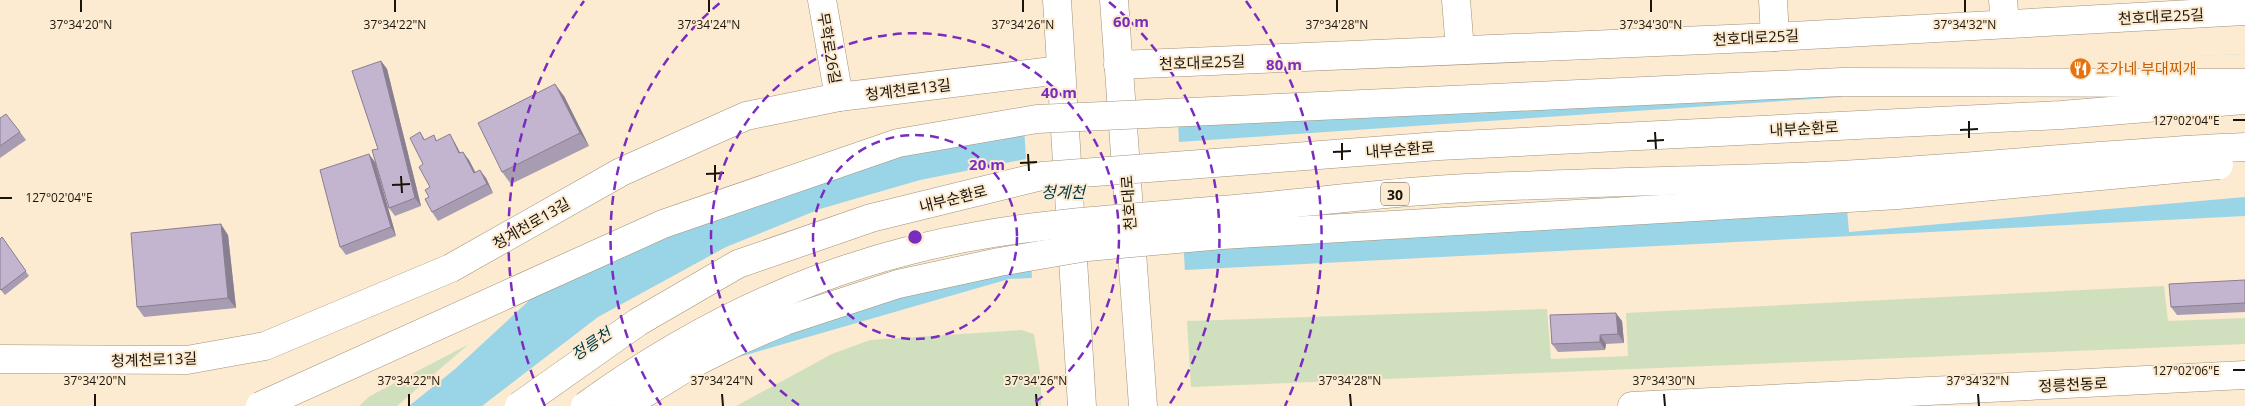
<svg xmlns="http://www.w3.org/2000/svg" width="2245" height="406" font-family="'Open Sans','Noto Sans KR',sans-serif">
<style>
.green{fill:#d0e0be}
.water{fill:#9ad5e7}
.pier{fill:#fcead1}
.lines{fill:none;stroke-linecap:round;stroke-linejoin:round}
.street-casing{stroke:#a19179;stroke-width:29}
.secondary-casing{stroke:#a19179;stroke-width:29}
.primary-casing{stroke:#a19179;stroke-width:29}
.street{stroke:#fff;stroke-width:28}
.secondary{stroke:#fff;stroke-width:28}
.primary{stroke:#fff;stroke-width:28}
.highway-bridge-casing{stroke:#a19179;stroke-width:29;stroke-linecap:butt}
.highway-bridge{stroke:#fff;stroke-width:28}
.wall{fill:#a89cb2}
.shaded-wall{fill:#887f91}
.building{fill:#c3b5cf;stroke:#887f91}
.ticks{fill:none;stroke:#1a150b;stroke-width:2}
.ring{fill:none;stroke:#7b2cbf;stroke-width:2.5;stroke-dasharray:9 6}
.labels{text-anchor:middle;dominant-baseline:central;stroke-width:4;stroke-linejoin:round;paint-order:stroke}
.shield{fill:#fcead1;stroke:#5e5546;stroke-width:1}
.shield-label{font-size:14px;font-weight:bold;fill:#1a150b}
.street-label{font-size:15px;fill:#1a150b;stroke:#fcead1}
.food-label{font-size:15px;fill:#c56008;stroke:#fcead1;text-anchor:start}
.water-label{font-size:16px;font-style:italic;fill:#003946;stroke:#fcead1}
.ticks-label{font-size:12px;text-anchor:middle;fill:#1a150b;stroke:#fcead1;stroke-width:4;stroke-linejoin:round;paint-order:stroke}
.centre{fill:#7b2cbf;stroke:#fcead1;stroke-width:2.5}
.ring-label{font-size:15px;text-anchor:middle;font-weight:bold;fill:#7b2cbf;stroke:#fcead1;stroke-width:4;stroke-linejoin:round;paint-order:stroke}
</style>
<rect width="100%" height="100%" fill="#fcead1"/>
<g class="green">
<polygon points="2164,286 2168,321 2245,318 2245,344 1191,387 1187,321 1547,309 1551,359 1628,356 1626,313"/>
<polygon points="1021,330 1034,334 1041,379 1041,406 736,406 832,354 870,340"/>
<polygon points="469,344 397,406 359,406 370,396"/>
</g>
<polygon class="water" points="2245,54 2245,216 1009,279 631,388 606,406 409,406 455,369 588,246 1040,108"/>
<polygon class="pier" points="2245,54 2245,197 1849,232 1846,197 1183,237 1185,272 1032,280 1031,255 933,276 626,393 610,406 482,406 598,317 726,247 820,209 920,180 1026,159 1023,111 1177,99 1179,142 1842,97 1842,68"/>
<g class="lines">
<defs>
<g id="street">
<polyline points="822,0 839,97"/>
<polyline points="1456,0 1460,50"/>
<polyline points="1773,0 1775,37"/>
<polyline points="2003,0 2005,24"/>
<polyline points="1118,65 1775,37 2245,11"/>
<polyline points="1632,406 2245,375"/>
</g>
<polyline id="secondary" points="0,359 187,360 265,346 451,268 621,172 746,116 839,97 1061,70"/>
<g id="primary">
<polyline points="1057,0 1082,406"/>
<polyline points="1114,0 1143,406"/>
</g>
</defs>
<use href="#street" class="street-casing"/>
<use href="#secondary" class="secondary-casing"/>
<use href="#primary" class="primary-casing"/>
<use href="#street" class="street"/>
<use href="#secondary" class="secondary"/>
<use href="#primary" class="primary"/>
<defs>
<g id="highway-bridge">
<polyline points="260,406 663,224 898,143 1037,119 1842,82 2245,83"/>
<polyline points="519,406 638,322 738,264 871,218 1042,176 1439,146 2061,115 2245,100"/>
<path d="M585,406c121,-87 249,-146 397,-171 87,-15 176,-19 264,-27 68,-6 136,-15 204,-19 114,-6 228,-8 342,-12 152,-5 302,-24 453,-30"/>
<polyline points="624,406 692,364 738,341 785,321 898,284 999,262 1087,247 1222,235 1898,195 2219,165"/>
</g>
</defs>
<use href="#highway-bridge" class="highway-bridge-casing"/>
<use href="#highway-bridge" class="highway-bridge"/>
</g>
<g class="wall">
<polygon points="381,61 387,69 421,206 395,216 389,208 378,149"/>
<polygon points="564,96 589,146 511,184 502,172"/>
<polygon points="0,118 20,132 26,140 0,158"/>
<polygon points="420,132 425,140 434,135 437,141 455,143 460,153 469,160 475,173 486,178 493,193 438,221 432,212 429,197 430,187 423,164"/>
<polygon points="375,162 396,236 346,255 340,247"/>
<polygon points="228,235 236,308 144,317 137,307"/>
<polygon points="2,237 29,276 5,295 0,289"/>
<polygon points="2245,280 2245,312 2177,315 2171,307"/>
<polygon points="1622,321 1624,343 1606,344 1605,350 1558,352 1552,344"/>
</g>
<g class="shaded-wall">
<polygon points="381,61 387,69 421,206 415,198"/>
<polygon points="555,84 564,96 589,146 580,133"/>
<polygon points="450,134 455,143 465,162 459,153"/>
<polygon points="463,152 469,160 480,181 474,173"/>
<polygon points="369,154 375,162 396,236 391,227"/>
<polygon points="480,170 486,178 493,193 487,184"/>
<polygon points="221,224 228,235 236,308 228,298"/>
<polygon points="1616,313 1622,321 1624,343 1618,334"/>
<polygon points="1600,335 1606,344 1605,350 1600,342"/>
</g>
<g class="building">
<polygon points="381,61 415,198 389,208 372,150 378,149 352,71"/>
<polygon points="555,84 580,133 502,172 478,123"/>
<polygon points="6,114 20,132 0,146 0,118"/>
<polygon points="420,132 424,140 434,135 436,141 450,134 459,153 463,152 474,173 480,170 487,184 432,212 425,199 429,197 425,190 430,187 419,167 423,164 410,138"/>
<polygon points="369,154 391,227 340,247 320,170"/>
<polygon points="221,224 228,298 137,307 131,233"/>
<polygon points="2,237 26,271 1,290 0,289 0,239"/>
<polygon points="2245,280 2245,303 2171,307 2169,284"/>
<polygon points="1616,313 1618,334 1600,335 1600,342 1552,344 1550,315"/>
</g>
<path class="ticks" d="M81,0v12M395,0v12M709,0v12M1023,0v12M1337,0v12M1651,0v12M1965,0v12M2233,120h12M1969,121v17M1960,130l18,-1M1655,132l1,17M1647,141l17,-1M1342,143v17M1333,152l18,-1M1028,154l1,17M1020,163l17,-1M715,165v17M706,174l18,-1M401,176l1,17M392,185l18,-1M0,198h12M2233,370h12M95,394v12M409,394v12M722,394l1,12M1036,394l1,12M1350,394l1,12M1664,394l1,12M1978,394l1,12"/>
<g class="ring">
<circle cx="915" cy="237" r="102"/>
<path d="M799 405A204 204 0 1 1 1031 405"/>
<path d="M661 405A305 305 0 0 1 721 2M1109 2A305 305 0 0 1 1169 405"/>
<path d="M545 406A407 407 0 0 1 584 1M1246 1A407 407 0 0 1 1285 406"/>
</g>
<defs>
<symbol id="restaurant-disc" viewBox="-11 -11 22 22"><circle r="9.5" fill="#e8710a" stroke="#fcead1"/><path d="M-5-6h1v4h1v-4h1v4h1v-4h1v5L-1.5 .5V6h-2V.5L-5-1ZM5-6V6H3V1.5H1.5Q1.5-4 5-6Z" fill="#fff"/></symbol>
</defs>
<g fill-rule="evenodd">
<use href="#restaurant-disc" x="2068" y="56" width="25" height="25"/>
</g>
<g class="labels">
<rect class="shield" x="1381" y="182.5" width="28" height="23" rx="4"/>
<g class="shield-label">
<text x="1395" y="194">30</text>
</g>
<g class="street-label">
<text transform="translate(2161 16) rotate(-3)">천호대로25길</text>
<text transform="translate(1756 37) rotate(-3)">천호대로25길</text>
<text transform="translate(830 48) rotate(80)">무학로26길</text>
<text transform="translate(1202 62) rotate(-2)">천호대로25길</text>
<text transform="translate(908 89) rotate(-7)">청계천로13길</text>
<text transform="translate(1804 128) rotate(-3)">내부순환로</text>
<text transform="translate(1400 149) rotate(-4)">내부순환로</text>
<text transform="translate(953 198) rotate(-14)">내부순환로</text>
<text transform="translate(1128 203) rotate(-94)">천호대로</text>
<text transform="translate(531 223) rotate(-30)">청계천로13길</text>
<text transform="translate(154 359) rotate(-2)">청계천로13길</text>
<text transform="translate(2073 384) rotate(-3)">정릉천동로</text>
</g>
<g class="food-label">
<text x="2096" y="68">조가네 부대찌개</text>
</g>
<g class="water-label">
<text x="1063" y="192">청계천</text>
<text transform="translate(591 344) rotate(-34)">정릉천</text>
</g>
</g>
<g class="ticks-label">
<text x="81" y="29">37°34'20"N</text>
<text x="395" y="29">37°34'22"N</text>
<text x="709" y="29">37°34'24"N</text>
<text x="1023" y="29">37°34'26"N</text>
<text x="1337" y="29">37°34'28"N</text>
<text x="1651" y="29">37°34'30"N</text>
<text x="1965" y="29">37°34'32"N</text>
<text x="2186" y="125">127°02'04"E</text>
<text x="59" y="202">127°02'04"E</text>
<text x="2186" y="375">127°02'06"E</text>
<text x="95" y="385">37°34'20"N</text>
<text x="409" y="385">37°34'22"N</text>
<text x="722" y="385">37°34'24"N</text>
<text x="1036" y="385">37°34'26"N</text>
<text x="1350" y="385">37°34'28"N</text>
<text x="1664" y="385">37°34'30"N</text>
<text x="1978" y="385">37°34'32"N</text>
</g>
<circle cx="915" cy="237" r="8" class="centre"/>
<g class="ring-label">
<text x="1131" y="27">60 m</text>
<text x="1284" y="70">80 m</text>
<text x="1059" y="98">40 m</text>
<text x="987" y="170">20 m</text>
</g>
</svg>
